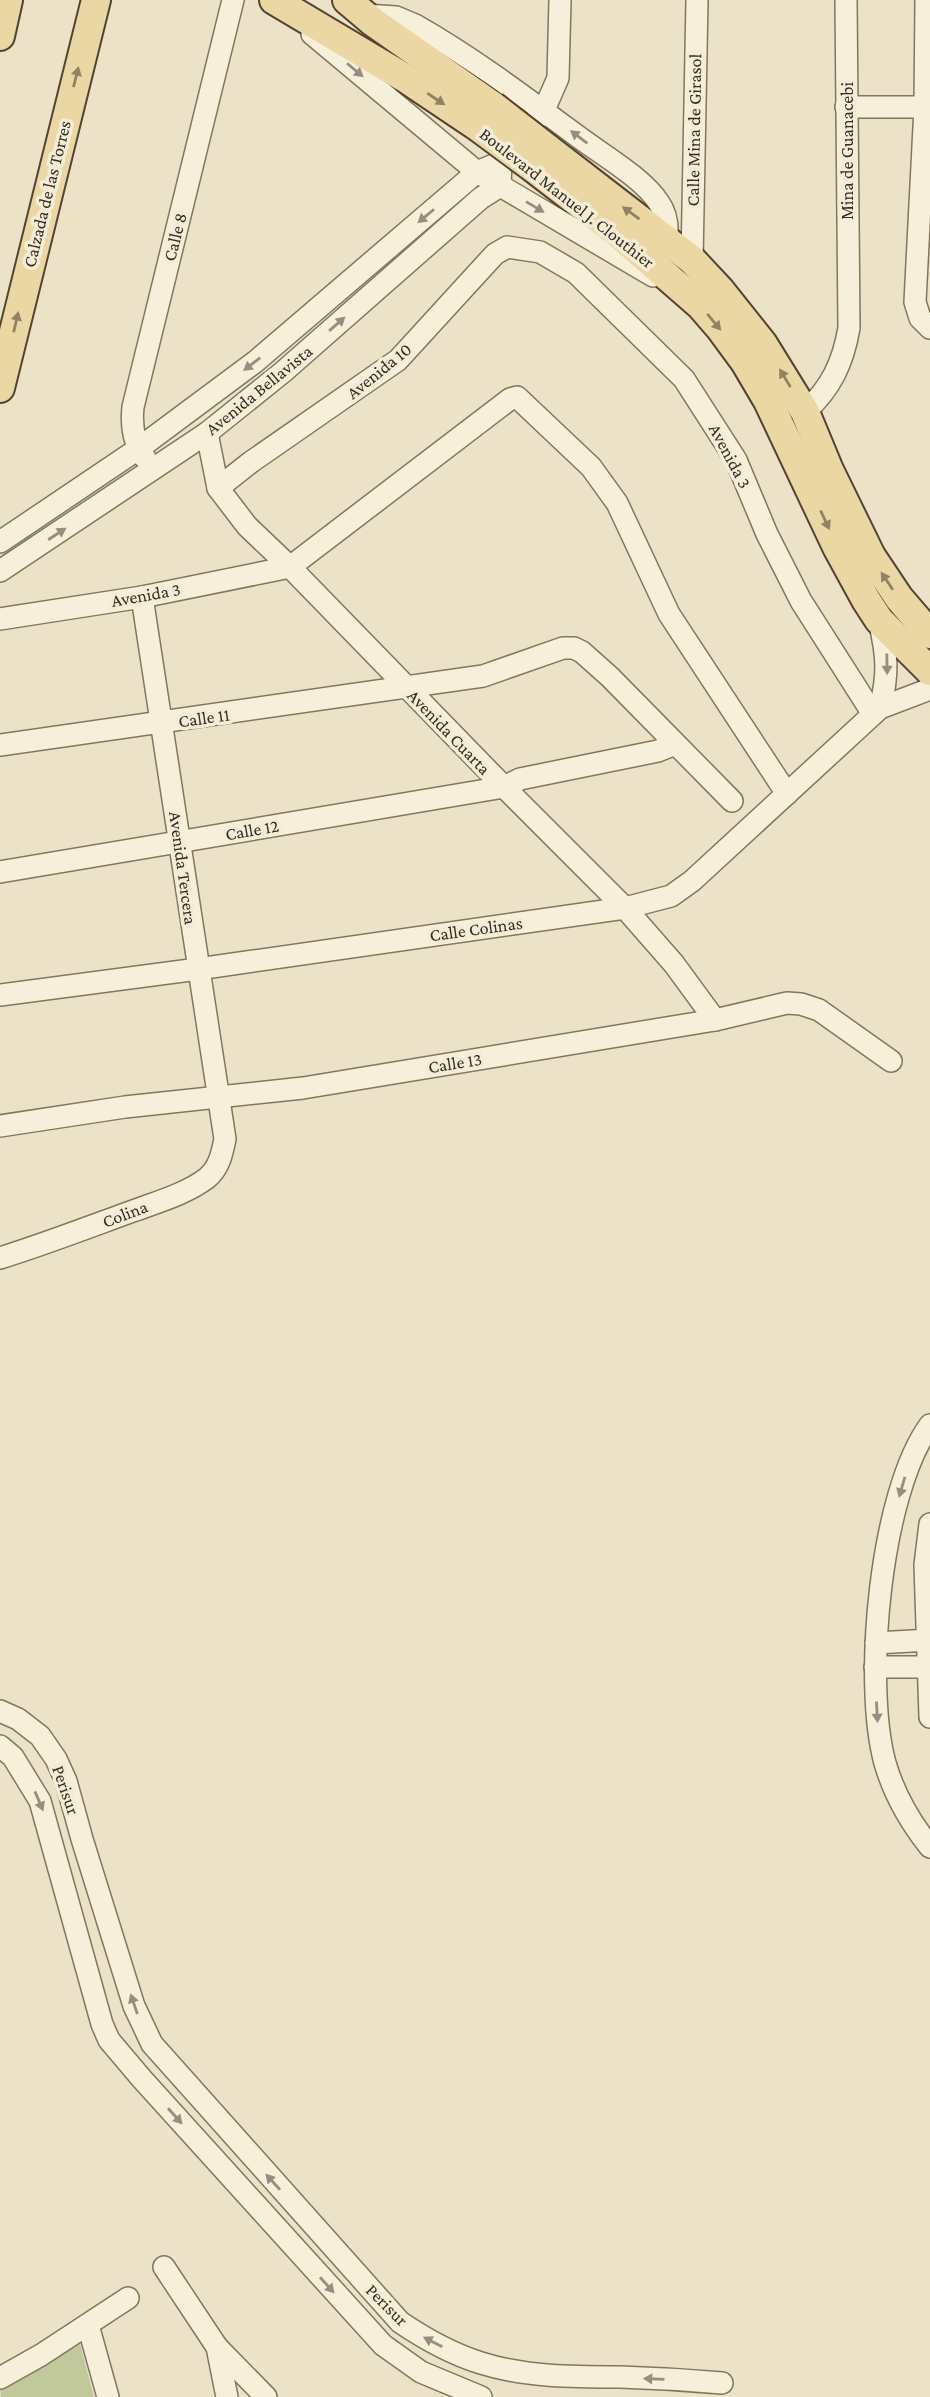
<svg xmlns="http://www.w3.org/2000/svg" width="930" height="2397" font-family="'Crimson Pro',serif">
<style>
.green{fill:#c1c89c}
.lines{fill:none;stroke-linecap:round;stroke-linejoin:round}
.minor-casing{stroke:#85755e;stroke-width:24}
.major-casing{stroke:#534332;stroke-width:32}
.minor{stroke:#f6efda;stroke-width:21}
.major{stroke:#ead7a3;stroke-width:28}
.major-bridge-casing{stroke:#534332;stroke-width:32;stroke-linecap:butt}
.major-bridge{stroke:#ead7a3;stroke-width:28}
.oneway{fill:#968e7e}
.oneway2{fill:#908262}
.labels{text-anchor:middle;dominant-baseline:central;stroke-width:7;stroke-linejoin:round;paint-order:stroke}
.street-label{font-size:18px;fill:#372c21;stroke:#f3ecd7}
</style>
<rect width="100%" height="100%" fill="#ebe2c8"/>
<polygon class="green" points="80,2344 94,2397 1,2397 0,2389"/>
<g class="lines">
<defs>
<g id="minor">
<polyline points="926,0 925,107 915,302 920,318 930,328"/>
<path d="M365,15l31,2 19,8c58,33 111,73 165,113 23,17 64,41 79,65 8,11 9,23 8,36"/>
<polyline points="312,34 477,172 653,276"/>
<polyline points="846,107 925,107"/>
<polyline points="692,260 697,0"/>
<path d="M805,412c26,-24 38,-49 44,-84l-3,-328"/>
<polyline points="207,433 218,488 247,526 290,567 504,787 625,908 674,964 715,1020"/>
<path d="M145,458c-11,-14 -14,-32 -12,-51l100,-407"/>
<polyline points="218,488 251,462 398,360 495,254 507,247 540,252 576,273 684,379 736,460 767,534 801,601 873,714"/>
<polyline points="0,542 138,449 255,362 477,172 501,162 544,110 558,78 560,0"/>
<polyline points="0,571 207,433 283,372 481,198 500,186 501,162"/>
<polyline points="0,619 142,597 290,567 510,399 517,397 591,467 617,503 669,614 787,794"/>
<path d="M879,620c8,35 10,53 1,88"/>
<polyline points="0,745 483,676 563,648 574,648 582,652 610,677 732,801"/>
<polyline points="0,872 504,787 520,779 658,751 675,744"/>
<polyline points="0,995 198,969 625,908 671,896 692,881 880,708 930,689"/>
<polyline points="0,1126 125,1107 303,1088 715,1020 787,1003 801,1004 819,1010 891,1061"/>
<path d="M0,1258c45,-14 89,-31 133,-47 24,-9 53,-17 74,-33 12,-10 15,-24 18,-39l-83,-542"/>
<path d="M930,1425c-50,68 -67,258 -45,338 9,31 25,59 45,84"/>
<polyline points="930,1524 925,1565 930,1717"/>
<polyline points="876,1643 930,1640"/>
<polyline points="875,1667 930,1667"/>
<path d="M0,1711l18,8 22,17 16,23 10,22 16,58 52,167 18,38 248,278c25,17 52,32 81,41 44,14 93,14 139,14 34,1 68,3 102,6"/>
<polyline points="0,1746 13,1757 40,1801 102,2024 109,2040 142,2079 383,2345 421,2372 481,2397"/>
<polyline points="164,2267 217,2347 227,2397"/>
<polyline points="88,2325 108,2397"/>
<polyline points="217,2347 266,2397"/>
<polyline points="0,2378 41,2355 128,2298"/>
</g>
<g id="major">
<polyline points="274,0 405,78 478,127"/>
<polyline points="347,0 373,22 493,106"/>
<polyline points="0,36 8,0"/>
<polyline points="547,148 692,260 720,290 763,344 805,412 829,470 871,556 899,598 930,634"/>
<polyline points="532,167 615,231 701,306 720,328 745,362 768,401 837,547 866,600 879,620 930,671"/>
<polyline points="0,388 96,0"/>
</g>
</defs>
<use href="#minor" class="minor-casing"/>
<use href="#major" class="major-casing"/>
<use href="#minor" class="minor"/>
<use href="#major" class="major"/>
<defs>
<g id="major-bridge">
<polyline points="493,106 547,148"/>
<polyline points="478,127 532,167"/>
</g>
</defs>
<use href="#major-bridge" class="major-bridge-casing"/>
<use href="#major-bridge" class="major-bridge"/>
</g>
<defs><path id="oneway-solid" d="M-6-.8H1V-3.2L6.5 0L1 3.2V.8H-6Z" transform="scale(1.75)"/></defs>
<g class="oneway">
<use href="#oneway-solid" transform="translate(355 70) rotate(40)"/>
<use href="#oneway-solid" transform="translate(579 137) rotate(-143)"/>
<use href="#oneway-solid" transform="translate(535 207) rotate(31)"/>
<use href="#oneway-solid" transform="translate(426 216) rotate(140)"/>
<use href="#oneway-solid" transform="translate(337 324) rotate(-41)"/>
<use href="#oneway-solid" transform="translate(252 364) rotate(142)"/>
<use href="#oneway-solid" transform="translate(57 534) rotate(-33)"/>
<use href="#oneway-solid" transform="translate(887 664) rotate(89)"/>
<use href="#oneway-solid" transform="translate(902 1487) rotate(106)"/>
<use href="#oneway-solid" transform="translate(877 1712) rotate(87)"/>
<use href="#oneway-solid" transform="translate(39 1801) rotate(67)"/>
<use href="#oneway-solid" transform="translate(134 2004) rotate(-109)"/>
<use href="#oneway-solid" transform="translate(175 2116) rotate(48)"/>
<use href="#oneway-solid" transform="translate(273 2182) rotate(-132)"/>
<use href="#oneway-solid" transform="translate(327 2285) rotate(48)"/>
<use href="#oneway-solid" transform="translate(433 2342) rotate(-153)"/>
<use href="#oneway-solid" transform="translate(654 2379) rotate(-178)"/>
</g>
<g class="oneway2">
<use href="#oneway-solid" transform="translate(76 77) rotate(-76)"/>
<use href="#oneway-solid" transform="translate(436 99) rotate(34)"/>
<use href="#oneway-solid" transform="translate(631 213) rotate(-144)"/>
<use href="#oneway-solid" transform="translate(16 322) rotate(-77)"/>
<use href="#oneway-solid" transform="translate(714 322) rotate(50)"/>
<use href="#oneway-solid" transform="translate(785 378) rotate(-121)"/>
<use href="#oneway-solid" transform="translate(825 520) rotate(65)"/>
<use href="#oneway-solid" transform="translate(887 581) rotate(-124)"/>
</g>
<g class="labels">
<g class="street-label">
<text transform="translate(694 130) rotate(-89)">Calle Mina de Girasol</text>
<text transform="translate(847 151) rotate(-90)">Mina de Guanacebi</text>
<text transform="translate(47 194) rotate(-76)">Calzada de las Torres</text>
<text transform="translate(567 198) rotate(38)">Boulevard Manuel J. Clouthier</text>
<text transform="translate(175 237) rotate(-76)">Calle 8</text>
<text transform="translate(379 371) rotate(-39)">Avenida 10</text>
<text transform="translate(259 390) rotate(-39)">Avenida Bellavista</text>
<text transform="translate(730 456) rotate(62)">Avenida 3</text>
<text transform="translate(146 595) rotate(-10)">Avenida 3</text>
<text transform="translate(204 718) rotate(-8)">Calle 11</text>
<text transform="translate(449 732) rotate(46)">Avenida Cuarta</text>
<text transform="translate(252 830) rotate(-10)">Calle 12</text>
<text transform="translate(183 868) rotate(82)">Avenida Tercera</text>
<text transform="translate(476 929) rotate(-8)">Calle Colinas</text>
<text transform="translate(455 1063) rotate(-9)">Calle 13</text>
<text transform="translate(125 1214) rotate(-21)">Colina</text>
<text transform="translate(66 1790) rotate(71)">Perisur</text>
<text transform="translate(387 2305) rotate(45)">Perisur</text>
</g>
</g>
</svg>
